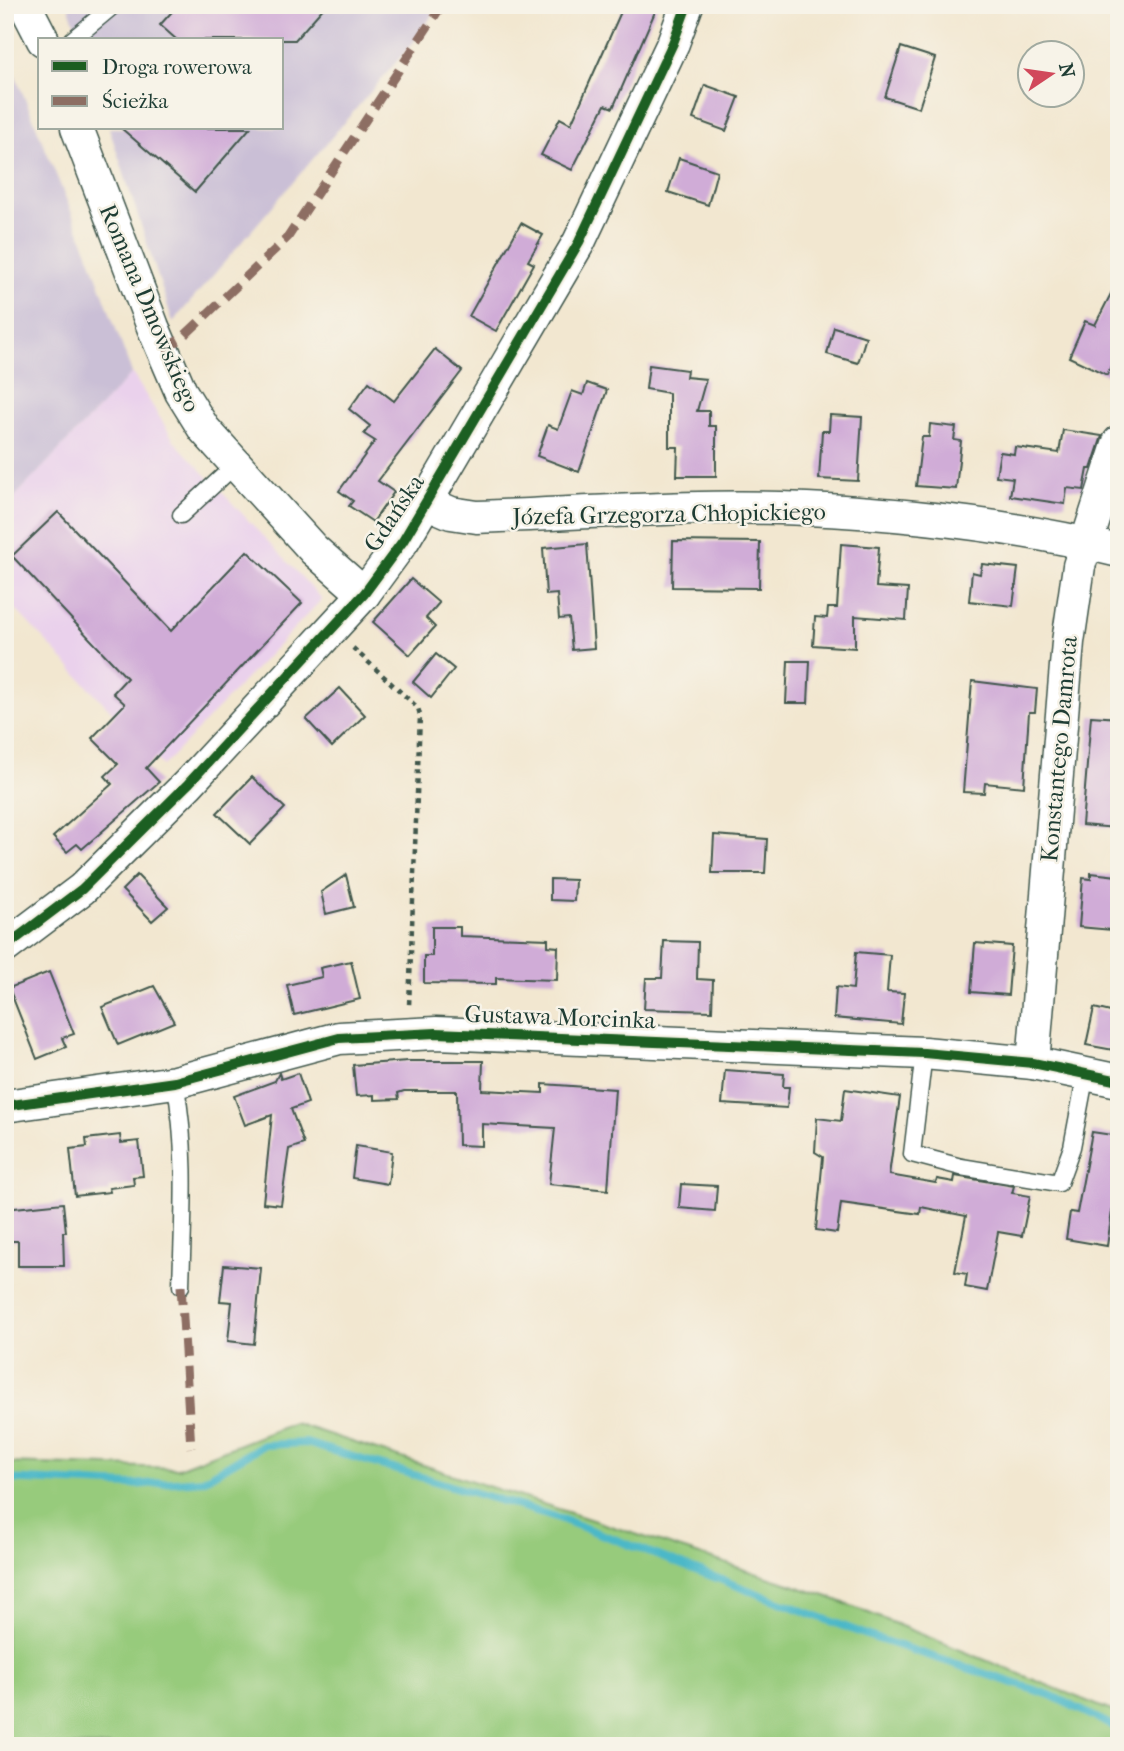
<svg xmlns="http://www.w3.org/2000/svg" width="1124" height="1751" font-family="'IM FELL French Canon',serif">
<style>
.built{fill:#ead1ec}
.industrial{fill:#cabfd6}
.green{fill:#97cb7b;stroke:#5b8458;stroke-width:2}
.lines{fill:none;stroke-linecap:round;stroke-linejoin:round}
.stream{stroke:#4cb8c8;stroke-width:8}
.building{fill:#d0acd7}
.service-casing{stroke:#3f564b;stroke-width:19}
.minor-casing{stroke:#3f564b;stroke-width:35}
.path{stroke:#3f564b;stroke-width:4.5;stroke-dasharray:5 5;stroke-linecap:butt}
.service{stroke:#fff;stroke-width:16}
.minor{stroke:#fff;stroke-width:32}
.quiet{stroke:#8d6e63;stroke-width:9;stroke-dasharray:18 9;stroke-linecap:butt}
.cycleway-casing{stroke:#f7f3e8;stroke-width:15}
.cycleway{stroke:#1b5e20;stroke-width:10}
.labels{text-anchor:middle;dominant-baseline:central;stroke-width:5;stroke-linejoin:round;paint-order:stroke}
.street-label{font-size:24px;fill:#1f3d34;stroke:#f7f3e8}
</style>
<rect width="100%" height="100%" fill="#f7f3e8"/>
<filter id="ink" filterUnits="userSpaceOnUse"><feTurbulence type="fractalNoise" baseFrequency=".0143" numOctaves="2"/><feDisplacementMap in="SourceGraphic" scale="14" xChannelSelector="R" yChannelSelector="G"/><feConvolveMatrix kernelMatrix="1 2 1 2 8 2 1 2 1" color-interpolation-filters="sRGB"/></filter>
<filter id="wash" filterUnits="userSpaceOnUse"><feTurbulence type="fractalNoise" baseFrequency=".00686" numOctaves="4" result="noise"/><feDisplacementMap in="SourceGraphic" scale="28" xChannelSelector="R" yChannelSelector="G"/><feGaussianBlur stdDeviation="1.57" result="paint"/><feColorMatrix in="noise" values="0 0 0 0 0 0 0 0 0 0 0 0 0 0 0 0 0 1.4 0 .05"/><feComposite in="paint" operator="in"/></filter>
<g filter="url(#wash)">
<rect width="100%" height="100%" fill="#f2e7d0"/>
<polygon class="built" points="132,373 175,442 322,599 163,766 5,598 5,507"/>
<g class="industrial">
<polygon points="68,5 438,5 421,33 173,322 109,128 282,128 282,40 80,40"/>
<polygon points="5,50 89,255 132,373 5,507"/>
</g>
<polygon class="green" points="294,1423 829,1597 1119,1714 1119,1746 5,1746 5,1463 178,1468"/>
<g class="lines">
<polyline class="stream" points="5,1479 131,1485 203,1480 263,1445 306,1443 556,1517 872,1637 1050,1695 1119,1729"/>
</g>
<g id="blocks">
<g class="building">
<polygon points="178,5 326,5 295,40 177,40 160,25"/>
<polygon points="624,5 658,5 613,108 605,105 572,170 541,155 560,118 571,124"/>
<polygon points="901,47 935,58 919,108 885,97"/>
<polygon points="705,85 739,97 726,131 693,119"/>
<polygon points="121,128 250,128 195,192"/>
<polygon points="679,158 717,171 708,205 668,192"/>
<polygon points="521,223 543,235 528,261 534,264 496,331 469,316"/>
<polygon points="1119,278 1119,348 1107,375 1069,357 1085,321 1095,325"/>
<polygon points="834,327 866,337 858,363 827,354"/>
<polygon points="435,349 462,371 378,481 394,492 373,522 349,506 353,501 339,491 375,441 364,434 370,426 349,409 369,382 394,401"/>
<polygon points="649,365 687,370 686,377 706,379 697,411 709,411 709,426 716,426 716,476 677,476 678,447 669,447 669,393 646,389"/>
<polygon points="587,383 607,390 579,472 537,456 548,425 558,429 572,391 583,395"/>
<polygon points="830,415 862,417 858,481 819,479 822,431 829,431"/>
<polygon points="930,424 956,427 954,440 961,441 956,489 916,486 922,437 929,437"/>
<polygon points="1063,430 1102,436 1091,469 1088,469 1084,490 1067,488 1065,504 1010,496 1013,478 996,476 1000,452 1014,454 1015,447 1059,453"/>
<polygon points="58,512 171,631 247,551 302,603 146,768 159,782 82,849 77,844 67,852 53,837 112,784 105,776 118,764 92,738 125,704 113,693 127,678 12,556"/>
<polygon points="673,541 760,542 759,588 672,587"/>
<polygon points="587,544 594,648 572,650 569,618 559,619 557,594 546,595 543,548"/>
<polygon points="841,544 879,547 876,587 908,589 906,620 855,616 855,648 813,645 815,617 827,618 828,608 837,608"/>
<polygon points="982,564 1018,568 1013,606 969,601 972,572 980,574"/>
<polygon points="411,579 439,603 426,618 435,627 410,655 373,622"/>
<polygon points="436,654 454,669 431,698 413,682"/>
<polygon points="788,661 810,661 808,703 786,703"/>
<polygon points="972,681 1037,689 1035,712 1029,712 1024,787 985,783 984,793 963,792"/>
<polygon points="340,688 365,715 332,747 306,719"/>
<polygon points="1091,716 1119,718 1116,828 1082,825"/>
<polygon points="252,777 285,808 250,844 217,813"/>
<polygon points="714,835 767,839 765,873 712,873"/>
<polygon points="1091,873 1117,876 1112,930 1079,927 1083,878 1091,879"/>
<polygon points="137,875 168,907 152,921 122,890"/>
<polygon points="346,875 354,907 326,914 321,892"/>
<polygon points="550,879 575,880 574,901 550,900"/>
<polygon points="432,927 460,927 460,936 548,939 548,946 558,947 557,980 496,978 496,984 424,983 424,956 432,956"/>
<polygon points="664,941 698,942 697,979 713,980 712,1011 644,1009 646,978 662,978"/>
<polygon points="975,943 1012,946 1008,995 971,992"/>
<polygon points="856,952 890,955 887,992 904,993 901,1024 834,1018 836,987 853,989"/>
<polygon points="351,961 360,999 294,1015 287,985 322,977 320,968"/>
<polygon points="49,972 74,1034 62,1038 66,1047 37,1059 9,988"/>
<polygon points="154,986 174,1022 118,1045 102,1007"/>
<polygon points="1094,1008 1119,1014 1119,1051 1086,1045"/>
<polygon points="408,1061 483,1061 482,1090 543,1093 543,1084 615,1089 608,1190 549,1184 555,1128 482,1124 482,1146 458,1145 457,1091 404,1091 398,1093 399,1099 374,1100 374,1095 356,1096 353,1065"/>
<polygon points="725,1070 784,1074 783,1087 789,1087 787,1108 722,1104"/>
<polygon points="279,1073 281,1079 298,1073 308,1103 291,1109 304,1144 289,1149 281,1205 263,1203 272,1115 245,1125 234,1096 275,1081"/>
<polygon points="845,1089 900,1097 889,1175 936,1183 937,1179 954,1182 955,1176 1014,1186 1012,1193 1030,1196 1022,1236 998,1232 987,1291 965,1287 967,1274 955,1272 966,1216 921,1207 920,1214 841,1203 837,1233 816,1230 823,1157 815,1152 817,1118 841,1121"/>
<polygon points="1092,1132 1119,1136 1119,1185 1116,1184 1107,1246 1066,1239 1070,1212 1077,1213"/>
<polygon points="120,1135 121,1143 139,1141 143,1176 133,1177 134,1185 109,1188 110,1192 75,1196 70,1149 87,1147 86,1139"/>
<polygon points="356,1146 392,1152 388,1184 352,1178"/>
<polygon points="681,1184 717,1186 715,1211 679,1208"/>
<polygon points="63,1203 66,1232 63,1232 64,1266 18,1266 18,1241 5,1241 5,1209"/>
<polygon points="224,1265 261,1268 254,1344 228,1341 232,1302 220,1301"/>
</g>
</g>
</g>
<g filter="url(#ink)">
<use href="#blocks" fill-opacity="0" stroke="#3f564b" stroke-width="2"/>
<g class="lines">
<defs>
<g id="service">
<polyline points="72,40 114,5"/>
<polyline points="181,515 234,466"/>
<polyline points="924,1053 912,1154 961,1167 1059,1183 1072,1147 1086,1073"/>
<path d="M175,1082c13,68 8,135 6,204"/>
</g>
<g id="minor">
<polyline points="25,5 43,40"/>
<polyline points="77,128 153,327 181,392 204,429 314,550 364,594"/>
<path d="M428,503l23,10 26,4c110,-4 221,-13 330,-8 105,5 210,17 312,42"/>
<polyline points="5,947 82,889 188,784 364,594 403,541 579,242 673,43 687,5"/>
<polyline points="1033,1063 1068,642 1079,566 1119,442"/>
<polyline points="5,1106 175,1082 339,1038 436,1033 924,1053 1033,1063 1119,1081"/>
</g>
</defs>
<use href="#service" class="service-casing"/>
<use href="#minor" class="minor-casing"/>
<polyline class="path" points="353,648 418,708 420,715 409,1006"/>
<use href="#service" class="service"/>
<use href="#minor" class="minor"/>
<g class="quiet">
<polyline points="163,349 181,339 288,237 442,5"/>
<polyline points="181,1286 191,1448"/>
</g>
<defs>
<g id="cycleway">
<polyline points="5,947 82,889 188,784 364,594 403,541 579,242 673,43 687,5"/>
<polyline points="5,1106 175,1082 339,1038 436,1033 924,1053 1033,1063 1119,1081"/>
</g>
</defs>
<use href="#cycleway" class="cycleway-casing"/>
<use href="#cycleway" class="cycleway"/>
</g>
</g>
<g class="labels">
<g class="street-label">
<text transform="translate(150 308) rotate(67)">Romana Dmowskiego</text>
<text transform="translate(394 513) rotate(-56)">Gdańska</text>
<text transform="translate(669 514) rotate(-1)">Józefa Grzegorza Chłopickiego</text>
<text transform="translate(1059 749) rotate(-85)">Konstantego Damrota</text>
<text transform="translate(560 1017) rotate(2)">Gustawa Morcinka</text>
</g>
</g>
<rect width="1124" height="1751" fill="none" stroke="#f7f3e8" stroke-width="28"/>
<rect x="38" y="38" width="245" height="91" fill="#f7f3e8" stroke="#a1aaa0" stroke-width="2"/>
<rect x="52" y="61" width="35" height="10" fill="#1b5e20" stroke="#a1aaa0" stroke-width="2"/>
<text x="102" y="74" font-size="21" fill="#1f3d34">Droga rowerowa</text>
<rect x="52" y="96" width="35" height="10" fill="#8d6e63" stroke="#a1aaa0" stroke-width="2"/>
<text x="102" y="108" font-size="21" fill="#1f3d34">Ścieżka</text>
<g transform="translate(1051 74) rotate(77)"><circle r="33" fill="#f7f3e8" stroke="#a1aaa0" stroke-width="2"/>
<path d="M0-5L12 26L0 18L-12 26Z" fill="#d1495b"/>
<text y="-10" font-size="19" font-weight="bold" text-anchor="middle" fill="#1f3d34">N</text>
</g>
</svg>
